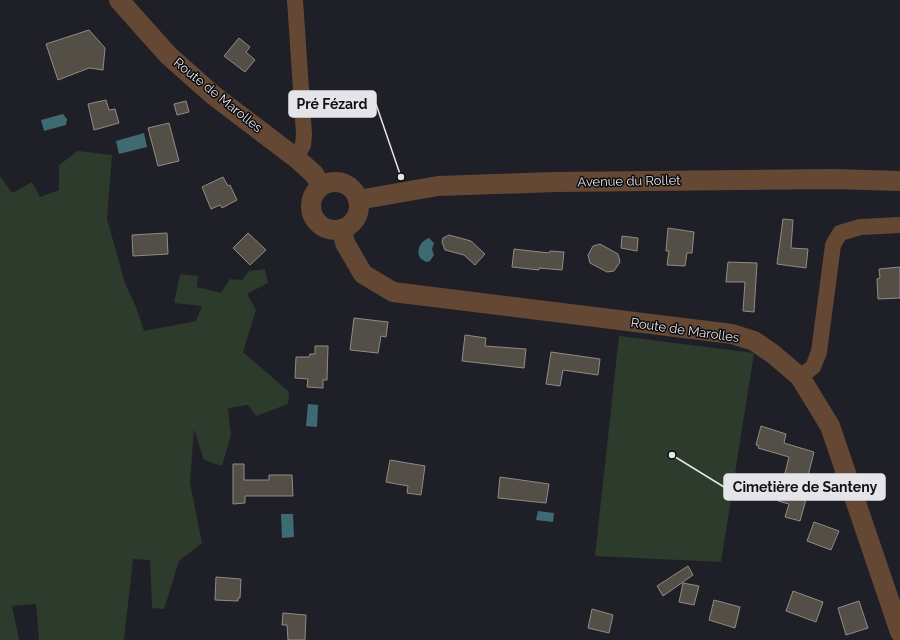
<svg xmlns="http://www.w3.org/2000/svg" width="900" height="640" font-family="Raleway,sans-serif">
<style>
.green{fill:#2c3b2c}
.water{fill:#3e6a72}
.building{fill:#534e46;stroke:#918b84}
.lines{fill:none;stroke-linecap:round;stroke-linejoin:round}
.minor{stroke:#644834;stroke-width:16}
.tertiary{stroke:#644834;stroke-width:20}
.labels{text-anchor:middle;dominant-baseline:central;stroke-width:3;stroke-linejoin:round;paint-order:stroke}
.street-label{font-size:13px;fill:#e4e4e9;stroke:#0a0a0d}
.leader{fill:none;stroke:#e4e4e9;stroke-width:1.5}
.callout-dot{fill:#e4e4e9;stroke:#0a0a0d;stroke-width:1.5}
.callout{fill:#e4e4e9;stroke:#e4e4e9;stroke-width:1.5}
.callout-label{font-size:14px;text-anchor:middle;font-weight:bold;fill:#111}
</style>
<rect width="100%" height="100%" fill="#1f2027"/>
<g class="green">
<polygon points="78,151 112,155 107,219 125,283 136,307 144,331 196,321 202,306 174,303 180,274 198,276 197,287 221,293 230,279 242,280 249,271 265,269 268,283 247,294 256,310 243,352 289,392 288,404 256,416 248,405 228,408 231,435 222,466 204,460 194,429 190,483 202,543 179,561 164,609 152,608 150,560 133,559 124,640 39,640 36,604 12,606 19,640 0,640 0,176 12,193 32,182 40,197 59,190 59,165"/>
<polygon points="619,336 754,353 721,562 595,556"/>
</g>
<g class="water">
<polygon points="63,114 67,119 66,125 44,131 41,120"/>
<polygon points="144,133 147,147 119,154 116,141"/>
<path d="M429,238l5,5 -2,6 2,6 -4,6 -4,1 -6,-4c-4,-8 0,-17 9,-20z"/>
<polygon points="308,404 318,405 317,427 306,426"/>
<polygon points="538,511 554,513 553,522 536,520"/>
<polygon points="281,514 293,514 294,537 282,538"/>
</g>
<g class="building">
<polygon points="89,30 105,48 103,70 89,68 58,80 46,44"/>
<polygon points="239,38 250,47 246,52 255,60 245,72 224,56"/>
<polygon points="106,100 109,110 115,109 119,123 94,130 88,104"/>
<polygon points="186,101 189,112 177,115 174,104"/>
<polygon points="169,123 179,161 158,166 148,128"/>
<polygon points="223,177 228,186 230,185 237,200 222,208 220,205 211,209 202,187"/>
<polygon points="783,219 793,220 791,248 808,249 806,268 777,264"/>
<polygon points="668,228 694,232 692,253 687,253 685,266 667,265 669,251 666,251"/>
<polygon points="167,233 168,254 133,256 132,235"/>
<polygon points="248,233 266,250 250,265 233,248"/>
<polygon points="449,235 471,241 485,254 475,265 464,255 445,250 442,242 443,238"/>
<polygon points="622,236 638,238 637,251 621,248"/>
<polygon points="600,244 618,254 620,262 614,271 607,272 590,263 588,255 593,246"/>
<polygon points="514,249 549,253 550,251 564,252 562,270 539,268 539,270 512,267"/>
<polygon points="728,262 757,263 754,312 743,311 745,282 726,282"/>
<polygon points="900,267 900,298 878,299 877,279 880,278 879,269"/>
<polygon points="354,318 388,322 386,337 381,336 378,353 350,350"/>
<polygon points="465,335 486,338 485,346 526,349 524,368 462,361"/>
<polygon points="315,346 328,346 327,380 323,380 323,388 307,387 308,379 295,378 296,357 309,357 310,354 315,354"/>
<polygon points="551,352 600,359 598,375 563,370 560,386 546,384"/>
<polygon points="761,426 786,434 784,443 814,452 806,484 810,485 800,521 785,517 789,504 778,501 789,457 758,448 759,446 756,445"/>
<polygon points="390,460 425,466 421,495 407,493 408,486 386,482"/>
<polygon points="233,464 244,464 244,480 269,480 269,475 292,475 293,496 245,496 245,503 233,504"/>
<polygon points="500,477 549,484 546,503 498,498"/>
<polygon points="814,522 839,531 831,550 807,541"/>
<polygon points="688,566 693,575 663,596 657,586"/>
<polygon points="216,577 241,579 240,598 238,598 238,601 215,600"/>
<polygon points="683,583 699,586 694,605 679,602"/>
<polygon points="793,591 823,602 816,622 786,611"/>
<polygon points="714,600 740,607 735,628 709,620"/>
<polygon points="859,601 868,628 846,635 838,608"/>
<polygon points="592,609 613,615 609,633 588,628"/>
<polygon points="283,613 306,615 305,640 288,640 287,625 282,625"/>
</g>
<g class="lines">
<g class="minor">
<polyline points="295,0 304,134 303,145 296,158"/>
<polyline points="800,377 813,367 819,352 833,245 840,233 860,227 900,225"/>
</g>
<g class="tertiary">
<polyline points="119,0 168,55 213,95 296,158 314,174 321,186"/>
<circle cx="335" cy="206" r="24"/>
<polyline points="358,200 438,186 556,182 833,179 900,181"/>
<polyline points="342,229 345,243 363,274 393,292 732,334 754,341 773,354 800,377 830,426 900,632"/>
</g>
</g>
<g class="labels">
<g class="street-label">
<text transform="translate(218 95) rotate(39)">Route de Marolles</text>
<text transform="translate(629 181) rotate(-1)">Avenue du Rollet</text>
<text transform="translate(685 330) rotate(8)">Route de Marolles</text>
</g>
</g>
<path class="leader" d="M401 177L376 104M672 455L724 487"/>
<g class="callout-dot">
<circle cx="401" cy="177" r="4"/>
<circle cx="672" cy="455" r="4"/>
</g>
<g class="callout">
<rect x="289" y="91" width="87" height="26" rx="4"/>
<rect x="724" y="474" width="161" height="26" rx="4"/>
</g>
<g class="callout-label">
<text x="332" y="109">Pré Fézard</text>
<text x="805" y="492">Cimetière de Santeny</text>
</g>
</svg>
